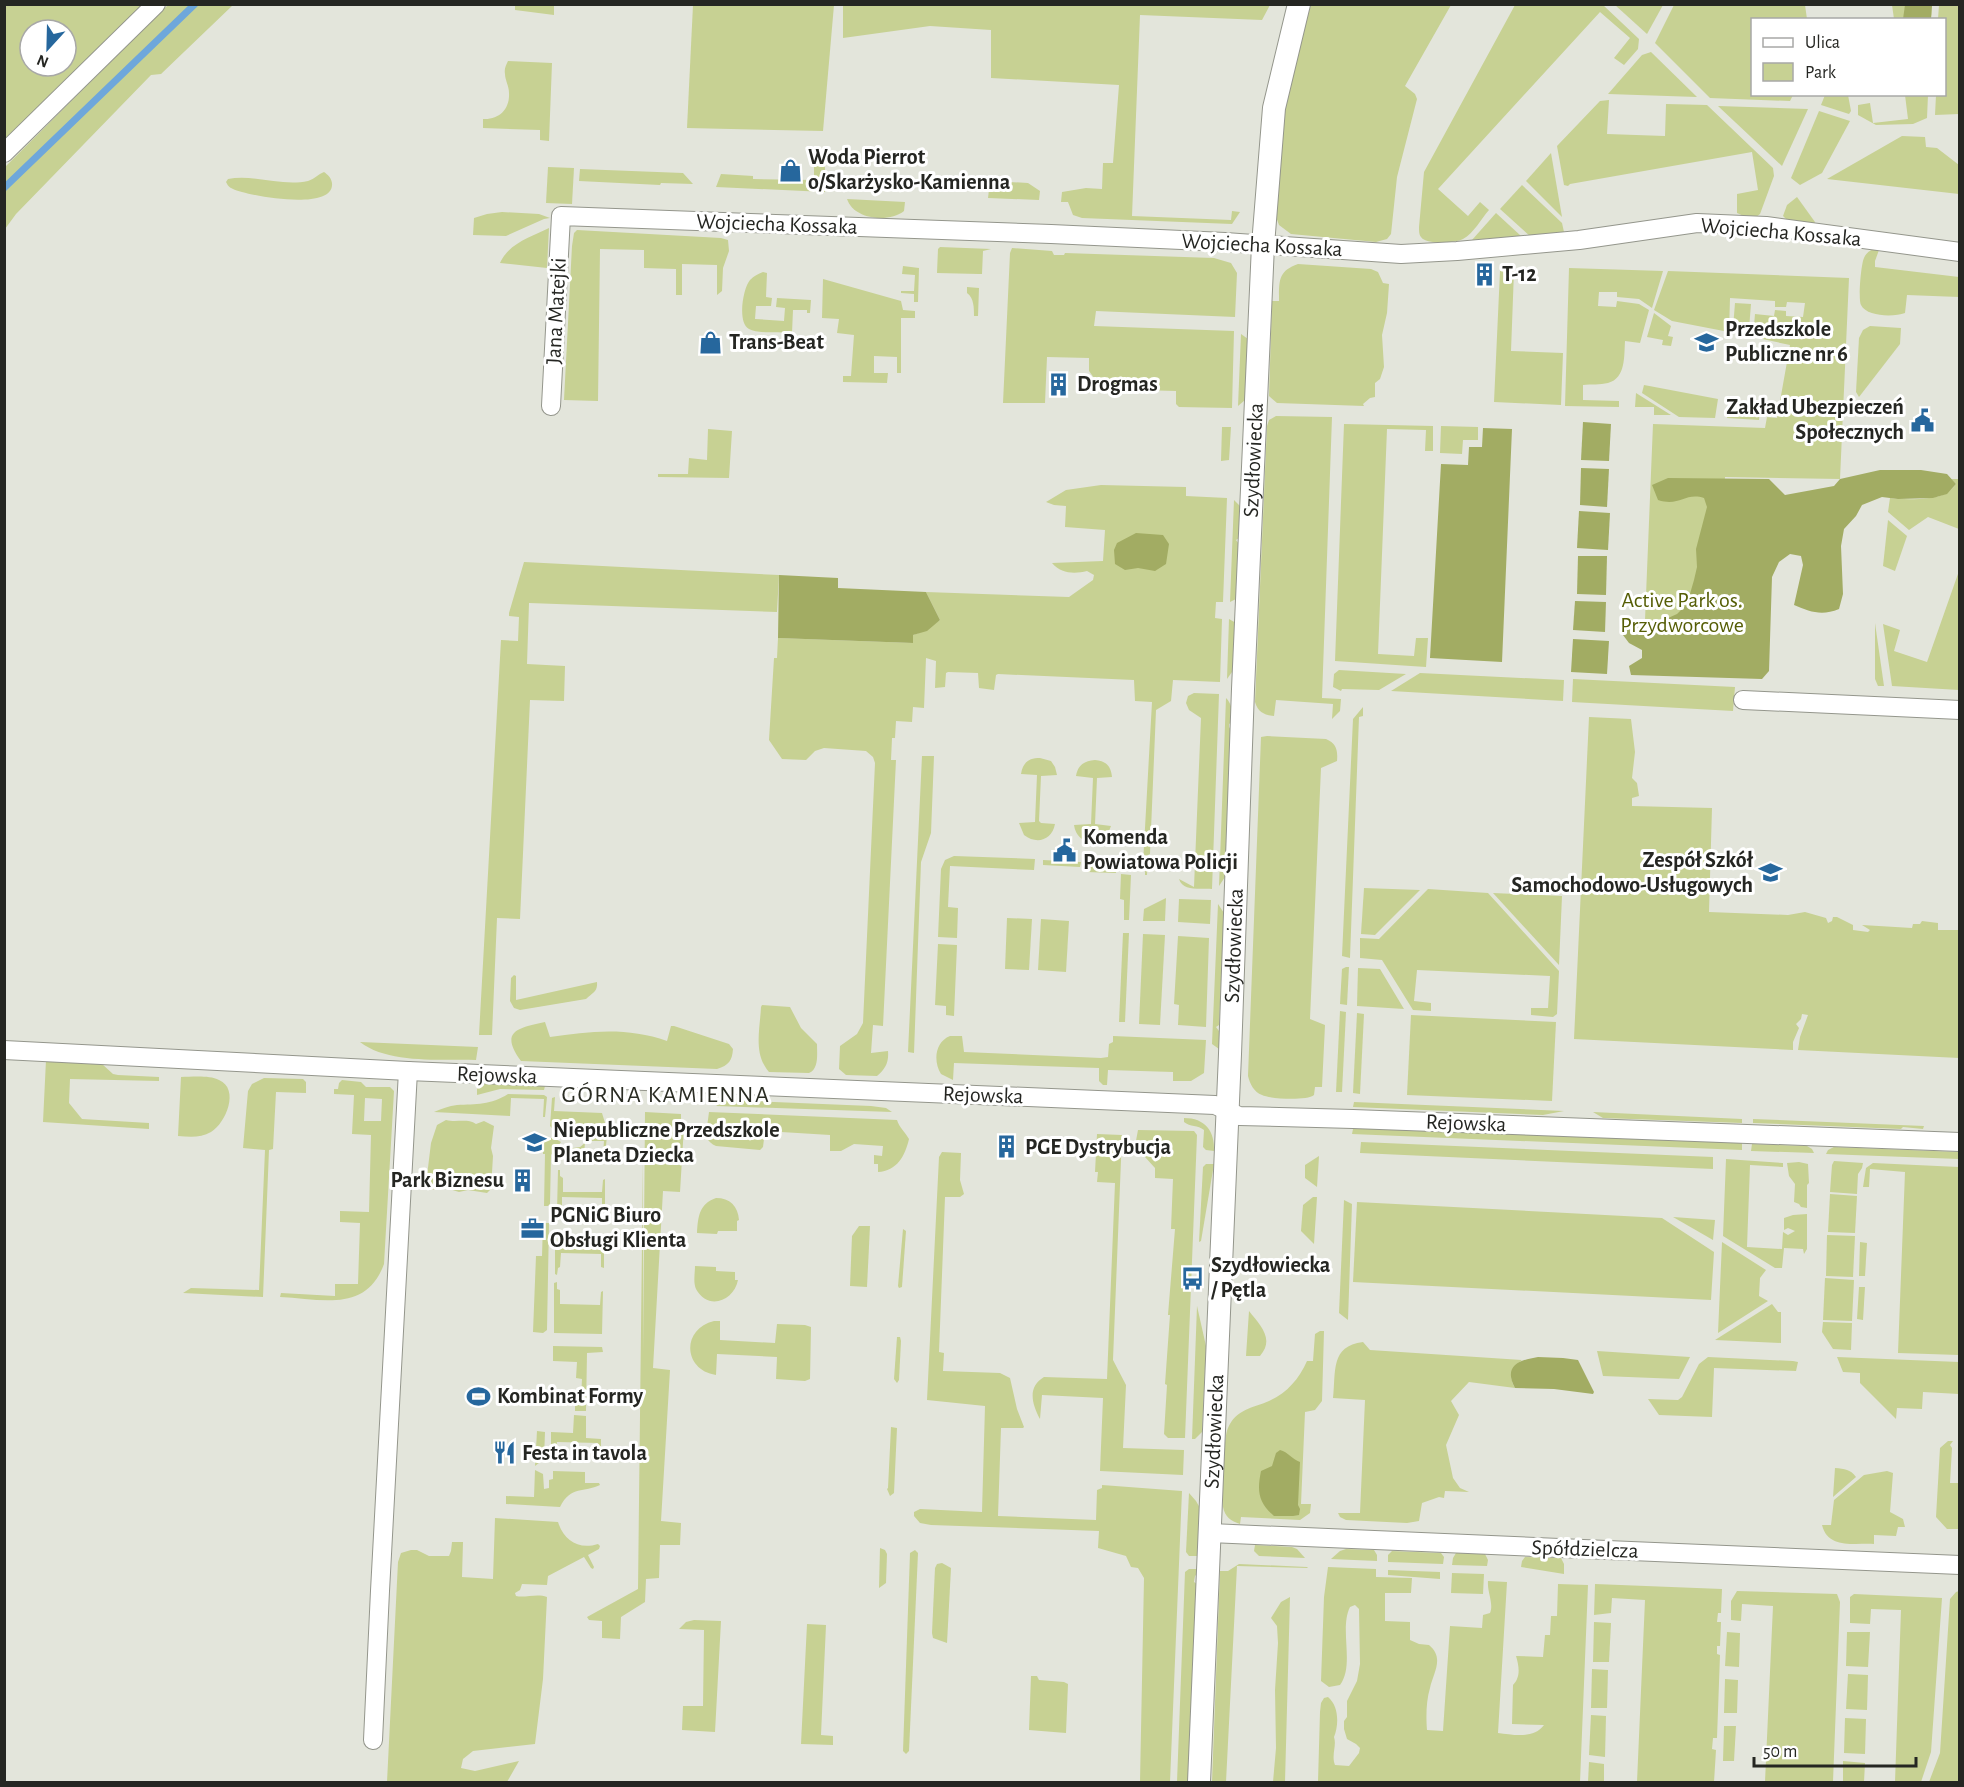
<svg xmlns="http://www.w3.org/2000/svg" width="1964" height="1787" font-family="'Alegreya Sans',sans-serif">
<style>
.green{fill:#c7d193;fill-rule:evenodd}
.forest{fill:#a2ac63}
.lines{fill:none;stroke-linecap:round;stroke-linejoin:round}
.stream{stroke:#6ea7db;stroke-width:7}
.minor-casing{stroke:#94968c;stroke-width:20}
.tertiary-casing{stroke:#94968c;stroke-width:24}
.minor{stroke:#fff;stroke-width:18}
.tertiary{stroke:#fff;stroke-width:22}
.labels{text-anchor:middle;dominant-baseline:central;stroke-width:6;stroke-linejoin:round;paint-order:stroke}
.poi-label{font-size:22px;font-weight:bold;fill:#252622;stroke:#fff;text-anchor:start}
.street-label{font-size:22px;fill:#252622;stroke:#fff}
.park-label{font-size:22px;fill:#565e06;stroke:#fff}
.neighbourhood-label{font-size:24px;letter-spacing:1.5px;fill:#2a2c23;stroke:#fff}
</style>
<rect width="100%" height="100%" fill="#e3e5db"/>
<g class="green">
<polygon points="169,4 233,5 161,74 151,75 16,214 5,229 5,167"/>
<path d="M5,5h139l-139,135zM30,30h36v36h-36z"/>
<polygon points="515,5 554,5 554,15 515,10"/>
<polygon points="693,5 834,5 823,131 687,128"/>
<polygon points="843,5 1270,5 1262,20 1140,15 1132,216 1231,220 1232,211 1240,212 1232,224 1082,218 1073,215 1068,202 1061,202 1062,192 1086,188 1102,189 1103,163 1113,163 1119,85 991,78 991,30 930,26 843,38"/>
<polygon points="1311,5 1451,5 1405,86 1415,94 1417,99 1397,177 1391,234 1387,239 1376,242 1291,234 1279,225 1275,214 1285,109 1300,43"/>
<path d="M1515,5h88l36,34 -1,10 -14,16 -10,-7 16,-20 -30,-26 -162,177 30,27 12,-14 9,8c-8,9 -15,23 -26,29 -8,4 -37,6 -42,-2 -2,-2 -2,-7 -2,-10l5,-55z"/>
<polygon points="1615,5 1663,5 1647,34"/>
<polygon points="1674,5 1805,5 1807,19 1752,20 1752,94 1793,95 1790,101 1710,98 1655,43"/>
<polygon points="1892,5 1932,5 1931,19 1894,19"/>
<polygon points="1939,5 1959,6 1959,114 1935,115 1936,95 1944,94 1944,20 1938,19"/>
<polygon points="1651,52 1697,97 1608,94 1642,55"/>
<path d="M508,61l44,2 -3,78 -9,-1v-10l-57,-2v-9c16,1 27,-10 26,-26 0,-7 -4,-13 -4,-19 -1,-5 1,-9 3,-13z"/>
<polygon points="1825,95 1848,95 1851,111 1849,114 1821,105"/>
<polygon points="1905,95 1928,95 1927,118 1913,124 1876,125 1858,115 1858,105 1870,103 1873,123 1908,119"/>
<polygon points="1609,100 1607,134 1665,136 1666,104 1707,105 1773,168 1774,176 1760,214 1756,217 1746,217 1737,213 1737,194 1758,190 1752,152 1570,184 1568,186 1564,185 1557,146 1600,101"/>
<polygon points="1718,106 1808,109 1782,166"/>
<polygon points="1819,111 1850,121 1822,173 1800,185 1791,178"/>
<polygon points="1902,136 1925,137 1926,147 1937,148 1959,165 1959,194 1827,179"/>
<polygon points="1551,153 1562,217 1526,181"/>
<polygon points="814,159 825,159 825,192 716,187 721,174 753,176 753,179 814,180"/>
<polygon points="548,167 574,168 572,204 546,203"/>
<polygon points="580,169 683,173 693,184 661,183 660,185 579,181"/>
<path d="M324,172c4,3 7,5 8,11 3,29 -84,13 -99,6 -4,-2 -5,-3 -7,-7l2,-3c26,-5 54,8 80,2 7,-2 10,-7 16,-9z"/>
<polygon points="990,181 1028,183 1040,191 1039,200 988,198"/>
<polygon points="1522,185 1562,223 1564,232 1531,237 1500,209"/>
<polygon points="1797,197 1815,222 1814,224 1788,221 1783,216 1787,205"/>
<path d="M847,199l58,3 -1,9c-15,12 -50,9 -57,-12z"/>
<polygon points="502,212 539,214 550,218 544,219 506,236 473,235 474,218 487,214"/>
<polygon points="1496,213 1521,236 1472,240"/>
<path d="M549,228l-2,40 -47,-5c9,-20 31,-26 49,-35z"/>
<polygon points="577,230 721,238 728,240 729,251 723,268 722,291 717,295 717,265 682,264 682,295 676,295 676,269 644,268 644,250 600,249 598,401 564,400 572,246 574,233"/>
<polygon points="940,247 991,249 983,251 982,274 979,274 937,273 938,249"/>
<polygon points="1012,248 1052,251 1054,255 1064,255 1065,253 1214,258 1231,263 1237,273 1235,317 1096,311 1094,326 1234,331 1232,408 1179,407 1176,404 1176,391 1102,389 1089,371 1089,358 1047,357 1045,403 1003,403 1010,253"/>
<path d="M1874,249l5,1 -4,11v6l84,10v20l-52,-2 -2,18c-11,4 -38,4 -44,-8 -3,-5 0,-41 3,-47 2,-5 5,-7 10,-9z"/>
<path d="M1298,264l73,5 7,3 5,11 6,1 -2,29 -5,22 2,32 -4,12 -5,4v14l-5,1 -7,6 1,2 -87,-3 -8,-7 3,-95h7c0,-20 -1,-30 19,-37z"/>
<polygon points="903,266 919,268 918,302 914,302 914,294 901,293 901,291 914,291 915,275 902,274"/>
<path d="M1569,268l94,3 -11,37 -13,-9 -22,-2v-5h-18l-1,14 18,1 1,-6 22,3 10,6 -9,33 -15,-2c-1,15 1,37 -17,42 -8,2 -17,1 -25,2v15l36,1v6l-54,-1z"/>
<polygon points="1500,271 1514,271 1511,351 1563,353 1561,405 1494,402"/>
<polygon points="1668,271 1849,278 1840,479 1725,477 1716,672 1643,669 1653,424 1765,428 1767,417 1777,418 1790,345 1753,337 1755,314 1774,316 1775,310 1786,311 1786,316 1803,317 1805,303 1787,302 1786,307 1775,307 1775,301 1730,298 1729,332 1672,321 1654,310"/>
<path d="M763,272l4,1 -1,24 6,1 -1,8h-15l-1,13 29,2 1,-13 -9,-1 1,-9 34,2 -1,13h-3v-3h-14l-1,23c-11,-1 -34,1 -43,-4 -12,-6 -6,-41 1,-49 4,-4 8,-6 13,-8z"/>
<polygon points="823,279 901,301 903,310 915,311 915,318 901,318 901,373 897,373 897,357 874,356 874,373 888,373 887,383 843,382 843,376 851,376 854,335 837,333 839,319 822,318"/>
<path d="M967,287l12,1 -1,28h-4c0,-8 0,-18 -7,-23z"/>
<polygon points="1735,303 1751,304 1749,329 1733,328"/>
<polygon points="1654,313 1671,326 1668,336 1673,337 1671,346 1662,345 1663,340 1647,337"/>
<polygon points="1870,326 1901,328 1900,344 1859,397 1856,392 1859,338 1863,330"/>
<polygon points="1241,334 1248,339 1245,400 1238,406"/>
<polygon points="1644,385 1718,399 1715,418 1679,417 1642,393"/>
<polygon points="1636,393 1671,415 1654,415 1654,407 1635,407"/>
<polygon points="1730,402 1760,408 1759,420 1727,418"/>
<path d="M1276,416l56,1 -10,281 19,1 -1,12 -8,8 1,-15 -57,-4 -2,16c-10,-1 -16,-4 -19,-14l12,-276 2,-6z"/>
<polygon points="1344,424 1433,426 1433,451 1425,451 1426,430 1387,429 1378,654 1414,656 1416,638 1428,638 1426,667 1335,661"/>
<polygon points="1441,426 1478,427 1478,440 1463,440 1462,454 1440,453"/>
<polygon points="1222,427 1231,427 1229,460 1221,461"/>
<polygon points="708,429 732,431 729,478 658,477 658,474 688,474 689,458 707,460"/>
<path d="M1951,479h8v50l-31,-12 -19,13 -21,-18 2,-14c13,2 43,2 55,-4 4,-2 8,-6 11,-10z"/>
<path d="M1101,485l85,2v9l41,2 -4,104h-7l-1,16 7,1 -2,63 -47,-2 -2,21 -15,9 -6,144 -2,1 -1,20h-2v-10l-2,-1 9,-162 -17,-1 -1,-21 -136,-6 -2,1 -2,15 -15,-2 -1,-15 -30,-1 -2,1 -1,14 -10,1 1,-27 -10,-3 -2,50 -11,-1 -1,15 -16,-1 -1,17h-3l-1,22h5l-13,266 -10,-1 -2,28 17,-2c1,12 -3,18 -11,25l-31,-1 -7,-6 1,-23 17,-12 6,-11 12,-260 -2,-6 -7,-6 -42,-3 -9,3 -9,9 -24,-1 -13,-19 5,-82h3l1,-20 135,5v-8l11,-4 16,-11 -14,-28 143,5 24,-17 1,-5 -7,-4c-12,3 -26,3 -35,-8l51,-2 2,-31 -40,-3 1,-21 -12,-1 -8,-3 20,-12z"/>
<polygon points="1234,500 1240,506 1239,538 1236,540 1239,544 1236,599 1230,602"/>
<polygon points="1888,520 1907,536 1895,571 1883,566"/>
<polygon points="524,562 779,575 777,612 529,603 527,664 565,666 564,701 530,700 520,919 497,918 492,1035 479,1035 501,640 518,641 519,617 509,616 509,613"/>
<polygon points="1959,571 1959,690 1892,686 1883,624 1900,630 1894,651 1927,662"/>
<polygon points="1229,619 1236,623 1234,666 1232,672 1227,679"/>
<polygon points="1875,623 1884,686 1878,686 1875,679"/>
<polygon points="1339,670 1406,674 1379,690 1342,689 1341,691 1333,687 1334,674"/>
<polygon points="1420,673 1564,680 1563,701 1391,691"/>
<polygon points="1573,679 1735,687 1733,711 1572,702"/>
<path d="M1194,693l25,1 -7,195c-12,-1 -29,3 -33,-10l15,8 7,-169 -12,-8 -3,-7 2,-7z"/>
<path d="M1226,698c7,7 6,15 6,24l-3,2v3l2,3 -5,138 -3,2 2,7 -6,9z"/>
<polygon points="1363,707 1363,716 1359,717 1350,958 1342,956 1353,719"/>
<polygon points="1589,717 1631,719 1635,752 1632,778 1637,783 1639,796 1632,798 1632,806 1712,808 1709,912 1788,915 1805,912 1826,918 1828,923 1832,921 1833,917 1837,917 1853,925 1853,930 1868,932 1870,930 1862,925 1912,928 1913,924 1920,924 1922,921 1938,923 1938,930 1959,930 1959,1058 1798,1050 1800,1037 1808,1015 1802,1014 1801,1019 1796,1024 1799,1028 1793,1042 1793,1050 1574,1039"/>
<path d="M1267,736l59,3c10,4 12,11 11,22l-16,7 -11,251 15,6 -3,62h-7l-1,8c-7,6 -44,4 -52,0 -8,-3 -12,-11 -14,-19l13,-339z"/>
<polygon points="922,756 934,756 931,833 921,862 914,1053 908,1052"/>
<path d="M1040,758l11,3 4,6 2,8 -16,1 -2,45 2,2 14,1c-3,16 -18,21 -31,11l-5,-12 16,-1 2,-47 -16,-1c2,-12 8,-16 19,-16z"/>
<path d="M1095,760c11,1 16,6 17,17l-15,1 -2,46 16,2 -4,10c-12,12 -31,6 -33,-11l17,-1 2,-46 -17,-2c2,-11 8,-15 19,-16z"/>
<polygon points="954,856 1035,859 1034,870 950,866 948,907 958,908 957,938 938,937 941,869 945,860"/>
<polygon points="1043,860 1081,862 1080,867 1043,865"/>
<polygon points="1089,862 1115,863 1116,873 1086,872"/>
<polygon points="1121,874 1131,875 1129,920 1124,920 1124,900 1120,899"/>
<polygon points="1364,888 1420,890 1375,935 1361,934"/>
<polygon points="1428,889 1488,893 1559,971 1557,1014 1553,1017 1531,1015 1531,1008 1548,1008 1550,976 1417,970 1414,1001 1431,1003 1431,1011 1413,1010 1382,960 1360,958 1360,938 1379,939"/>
<polygon points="1493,893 1562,896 1559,965"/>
<polygon points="1166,898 1165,921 1143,921 1144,909"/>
<polygon points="1179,899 1211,900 1210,924 1178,922"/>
<polygon points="1218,904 1224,913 1219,1025 1216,1027 1219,1031 1219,1049 1212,1044"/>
<polygon points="1007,918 1032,919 1029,970 1005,969"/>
<polygon points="1041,919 1069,921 1066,972 1038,970"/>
<polygon points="1123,933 1129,933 1125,1022 1119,1022"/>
<polygon points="1143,934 1165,935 1160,1025 1139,1024"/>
<polygon points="1178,936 1209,938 1206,1027 1178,1025 1179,1005 1174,1004"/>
<polygon points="938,944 957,945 954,1016 946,1015 946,1006 935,1005"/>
<polygon points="1346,967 1349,967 1347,1005 1340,1004 1342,969"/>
<polygon points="1358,968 1380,969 1404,1009 1357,1006"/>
<path d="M514,975l2,1v24l81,-18c1,10 -5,11 -11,17l-66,11 -6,-2 -4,-7 1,-23z"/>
<path d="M762,1005l28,2 11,21 16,16c0,10 2,25 -8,29l-40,-1c-16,-18 -9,-43 -8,-65z"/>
<polygon points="1340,1011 1346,1012 1342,1092 1336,1092"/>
<polygon points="1357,1013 1364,1014 1360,1094 1353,1093"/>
<polygon points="1411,1015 1556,1022 1552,1101 1407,1095"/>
<path d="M545,1022l5,15c40,-6 78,-10 117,4l4,-15h3l55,18 4,5c-1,12 -4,16 -16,20l-196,-8c-22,-30 -3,-33 24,-39z"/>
<path d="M950,1036h12l2,16 137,6 7,-1 1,-13 4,-2v-6l93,4 -2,33 -13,8h-18v-9l-65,-2 -1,15h-4l-4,-4v-13l-145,-5 -1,17 -12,-6c-8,-13 -6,-32 9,-38z"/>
<path d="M360,1042l118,5 -2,13c-35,-1 -88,4 -116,-18z"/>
<polygon points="46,1060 102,1064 113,1074 118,1075 159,1077 159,1081 70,1079 69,1103 82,1119 149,1123 149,1129 43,1122"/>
<path d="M181,1077c11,0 28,-2 38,3 21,9 7,43 -8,52 -10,6 -21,5 -33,4z"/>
<polygon points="264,1078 303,1079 306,1082 306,1093 276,1092 273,1149 269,1150 263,1297 183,1293 191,1288 259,1290 265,1150 243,1148 248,1091 252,1084"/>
<path d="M342,1080l19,2 5,5h24l4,4 -10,173c-18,49 -62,35 -104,33l1,-4 54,3v-12h23l2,-61 -20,-1v-11l29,1 2,-77 -19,-1 2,-39 -20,-1v-5h4l1,-6zM365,1098l17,1 -1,22h-17z"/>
<polygon points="477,1083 545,1086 544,1090 500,1089 477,1095"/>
<path d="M508,1094l36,1 3,2 -2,20h-2l1,-18 -33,-1 -1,18 -76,-4c7,-3 15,-6 23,-7 19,-1 34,0 51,-11z"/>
<path d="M555,1097l-1,14 48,2 4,13 -19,5 -13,-5c-9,3 -16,10 -24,0l2,-28z"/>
<polygon points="725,1100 871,1106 886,1108 892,1112 716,1106"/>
<polygon points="1354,1102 1564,1111 1543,1115 1353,1107"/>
<polygon points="645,1112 681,1114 681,1126 684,1126 680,1192 663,1191 653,1368 670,1370 661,1521 681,1523 680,1545 660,1545 659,1578 646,1579 645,1602 621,1617 620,1639 602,1638 602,1621 589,1620 587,1617 638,1589 643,1156 643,1353"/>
<path d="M709,1112l188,8c2,7 8,12 12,19 -4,17 -12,32 -31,33v-8h-4v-9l8,1 1,-10 -29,-2 -13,7h-11v-16l-65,-4 -2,16 -3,3 -44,-4c-9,-4 -11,-10 -12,-19h3z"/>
<polygon points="1593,1112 1742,1119 1742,1123 1603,1118"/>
<path d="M1184,1118c21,0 31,13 30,33l-8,-1 -3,-3 1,-17c-6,-5 -14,-3 -20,-8z"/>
<polygon points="1753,1119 1924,1126 1923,1129 1903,1127 1901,1129 1753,1123"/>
<path d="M446,1120c10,3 21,-2 30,4l8,-3 10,5 -3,22 2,8 -2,33 -4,4 -19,-3 -9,2 -13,-4 -12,2 -8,-6 5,-41 6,-18z"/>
<polygon points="1358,1128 1742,1143 1742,1150 1352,1134 1353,1129"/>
<polygon points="1138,1130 1194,1131 1197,1135 1185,1438 1168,1438 1164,1434 1167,1385 1165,1384 1170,1315 1168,1315 1175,1229 1171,1229 1173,1179 1155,1178 1155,1168 1135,1146"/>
<polygon points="605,1134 607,1136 605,1155 603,1154 604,1141 587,1141 585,1142 584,1155 562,1155 560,1156 560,1163 558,1162 558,1155 566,1149 580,1147 592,1137"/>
<path d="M1097,1134l25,1 -9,225 13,25 -3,63 61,2 -1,25 -83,-4 3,-73 -61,-3 -2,24c-8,-15 -13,-32 4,-42l63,2 8,-196 -18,-1 1,-10h-3z"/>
<polygon points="543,1138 554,1138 561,1142 551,1155 550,1204 548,1206 544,1206 545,1154 543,1154"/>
<polygon points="1361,1142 1713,1157 1713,1169 1360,1153"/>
<polygon points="1752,1144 1807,1146 1812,1149 1814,1153 1751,1151"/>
<polygon points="1834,1147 1959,1152 1959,1159 1826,1154 1828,1150"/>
<polygon points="942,1152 961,1153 960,1180 964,1194 960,1197 945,1197 939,1352 944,1353 943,1371 1000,1373 1010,1378 1017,1409 1024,1427 1023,1428 1001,1428 998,1516 1096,1520 1097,1490 1102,1488 1102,1485 1182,1491 1170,1782 1140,1782 1144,1578 1138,1568 1131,1567 1126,1556 1098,1548 1099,1531 931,1525 920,1523 914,1516 914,1512 920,1509 982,1512 985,1406 927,1400 939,1157"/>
<polygon points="1319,1156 1317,1187 1305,1178 1305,1165"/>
<polygon points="1726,1159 1783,1163 1783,1167 1750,1165 1747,1247 1782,1249 1783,1232 1788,1235 1795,1231 1788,1228 1784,1230 1784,1218 1793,1215 1807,1214 1807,1249 1804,1254 1803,1249 1784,1248 1782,1268 1775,1268 1723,1236"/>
<polygon points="1834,1161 1863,1163 1862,1168 1858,1174 1857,1194 1830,1192 1832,1165"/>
<polygon points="1799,1162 1808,1164 1809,1183 1807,1185 1807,1208 1801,1207 1799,1204 1794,1202 1795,1184 1789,1176 1787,1163"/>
<polygon points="1873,1163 1959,1167 1959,1355 1898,1353 1905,1172 1870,1169 1869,1187 1863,1187 1866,1168"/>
<polygon points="1206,1164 1214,1164 1201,1241 1199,1242 1203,1167"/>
<polygon points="558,1170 560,1170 560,1176 563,1178 563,1192 602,1192 603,1180 605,1179 605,1212 602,1210 602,1198 562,1197 562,1210 561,1212 557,1211"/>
<polygon points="1830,1194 1857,1196 1855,1233 1828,1232"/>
<polygon points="1313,1197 1317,1197 1314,1244 1301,1231 1303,1205"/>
<path d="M716,1198c14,0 22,8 23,22l-2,1v10h-19l-1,3 -20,-1c1,-16 2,-29 19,-35z"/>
<polygon points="1344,1200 1352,1204 1348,1320 1339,1313"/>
<polygon points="1357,1202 1662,1218 1714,1252 1711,1300 1353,1282"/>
<polygon points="1673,1217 1715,1220 1713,1240"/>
<polygon points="543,1223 549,1223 547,1330 543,1333 533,1332 536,1256 542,1256"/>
<polygon points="859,1226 870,1226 867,1287 850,1286 852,1236"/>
<polygon points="903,1229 906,1231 902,1287 899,1288 898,1286"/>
<polygon points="557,1233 561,1234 561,1248 601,1249 602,1236 604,1235 604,1268 601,1267 601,1254 561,1253 560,1267 558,1268 557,1275 555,1274 555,1236"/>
<polygon points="1827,1235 1855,1236 1853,1277 1826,1276"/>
<polygon points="1722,1242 1766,1270 1760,1278 1759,1296 1768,1301 1718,1333"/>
<polygon points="1860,1242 1867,1243 1865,1276 1859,1276"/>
<path d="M695,1266l21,1v4l19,1v8h3c-4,21 -30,31 -42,9 -3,-7 -1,-16 -1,-23z"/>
<polygon points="1825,1278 1854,1280 1852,1321 1823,1320"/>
<polygon points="557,1282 557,1289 560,1290 560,1304 600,1305 601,1292 603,1291 602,1334 554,1333 554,1283"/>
<polygon points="1859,1287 1865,1287 1863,1320 1857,1319"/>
<polygon points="1772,1304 1778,1312 1781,1312 1781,1343 1715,1340"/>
<polygon points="1197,1306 1206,1346 1202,1432 1195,1439 1192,1439"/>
<path d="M1249,1311c11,14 26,28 11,45h-14z"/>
<path d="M714,1321h6v19l55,3 2,-19 28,1 6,2 -1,52 -5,2 -29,-2 1,-22 -60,-3 -1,21c-33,-5 -35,-46 -2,-54z"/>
<polygon points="1823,1322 1852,1323 1851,1350 1833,1349 1822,1332"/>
<path d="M1320,1331h4l-2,70 -7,9 -10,2 -4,92h10l-1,9 -10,7 -59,-3 -1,7c-9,-3 -15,-7 -17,-17 0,-14 0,-70 5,-79 8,-19 25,-20 41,-27 18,-8 30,-22 38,-40h6l2,-27z"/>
<polygon points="897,1337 900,1337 901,1341 899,1380 897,1383 894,1379"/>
<path d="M1363,1342l7,8 152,10c-10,8 -14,15 -7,28l-46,-6 -18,19 8,14 -13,30 7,33 7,10 9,4 -24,-1 -1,7 -5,-1 -17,6 -3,18 -12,2 -61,-3 -6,-3 -2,-4h22l5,-113 -32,-2c3,-26 -3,-52 30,-56z"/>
<polygon points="553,1346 602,1347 603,1352 587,1353 586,1411 575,1411 575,1398 581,1398 582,1379 576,1378 577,1362 553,1361"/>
<polygon points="1597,1351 1690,1357 1679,1379 1603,1376"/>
<polygon points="1708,1357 1793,1361 1798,1362 1796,1371 1714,1368 1712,1417 1659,1415 1648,1399 1678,1400 1682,1397 1699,1364"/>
<polygon points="1837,1357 1959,1362 1959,1394 1923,1392 1922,1409 1897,1408 1896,1419 1860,1383 1860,1373 1843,1372"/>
<polygon points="574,1415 586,1416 586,1438 601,1439 601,1457 598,1456 598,1443 557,1442 555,1456 551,1456 551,1432 573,1433"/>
<polygon points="891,1427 897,1428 894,1493 890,1496 887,1489 888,1488"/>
<polygon points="537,1431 545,1432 544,1459 535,1466"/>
<polygon points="1948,1441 1953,1441 1950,1445 1952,1448 1950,1483 1959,1483 1959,1529 1947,1529 1936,1517 1940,1448"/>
<path d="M1835,1468c10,1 15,1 21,9l-23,20z"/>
<path d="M535,1470l8,4 1,15 5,-1v-8l4,-1v-8l32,1v11h14l1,2c-16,8 -29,0 -40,22l-54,-3v-8l28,1z"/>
<path d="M1887,1471l6,2 -3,39 13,7 2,8h-7l-2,9 -22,-1v9c-21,-1 -46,5 -52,-19h9l3,-25 30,-25z"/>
<polygon points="1189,1493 1196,1501 1200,1508 1198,1556 1189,1556 1186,1552"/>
<path d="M495,1518l63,4c6,19 21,28 40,22l2,2 -1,3 -11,6 6,12 -1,2 -2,-1 -7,-11 -36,19 -1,9 -25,-1 -2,6 -5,3 1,3c10,2 21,-3 31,1l-4,82 -8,65 -62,7 -10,8 -2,9 14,3 44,-10 -12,21h-120l11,-220 3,-9 10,-3h6l12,6h20l2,-5 1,-9h11l-1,35 31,2z"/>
<polygon points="1255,1545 1292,1547 1297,1549 1305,1558 1259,1556 1254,1551"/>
<polygon points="880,1548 885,1550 887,1554 886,1583 879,1588"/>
<polygon points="1346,1549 1374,1550 1377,1555 1377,1561 1331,1559 1340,1551"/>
<polygon points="915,1550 918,1553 909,1751 906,1754 903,1751 910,1553"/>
<polygon points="1392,1551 1441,1553 1444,1557 1443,1564 1388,1562 1388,1555"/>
<polygon points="1456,1553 1485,1554 1488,1560 1487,1566 1452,1565 1453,1558"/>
<polygon points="1525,1557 1561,1558 1564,1564 1564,1574 1521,1567 1522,1561"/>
<polygon points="942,1563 951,1568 947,1643 933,1638 932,1633 935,1568 937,1564"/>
<polygon points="1239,1564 1307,1567 1308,1568 1237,1566 1226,1782 1212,1782 1220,1571 1228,1571"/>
<path d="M1328,1567l48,2v8l36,1 -1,15h-26v28l25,1v18l9,4 10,1c16,13 4,28 1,43 -4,13 -4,30 -3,42l16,1 7,-105 32,2 1,-13 7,-2c4,-9 -3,-21 -2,-32l19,1 -9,151c16,2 36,6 46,-8l-32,-1 1,-39c8,-8 6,-19 3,-29l27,1 2,-22h5l1,-19h6l1,-32 30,1 -8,197h-262l2,-70 1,-9 3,-5 4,-1c11,9 11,28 6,40 3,9 -3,18 1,28l14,1 10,-13 1,-5 -4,-4 -9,-5 -3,-10v-8l3,-4v-16l10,-20 3,-17 -1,-55 -4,-4 -5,2c-11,22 5,58 -10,78l-11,2 -8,-6 3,-84z"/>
<polygon points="1189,1569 1197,1569 1197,1574 1195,1576 1194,1582 1197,1584 1188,1782 1177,1782 1185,1572"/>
<polygon points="1388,1570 1440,1572 1440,1579 1388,1575"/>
<polygon points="1452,1573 1484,1574 1483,1594 1451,1593"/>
<polygon points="1595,1584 1722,1589 1721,1613 1718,1613 1717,1622 1721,1622 1720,1646 1717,1646 1717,1654 1720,1655 1717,1738 1713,1738 1712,1749 1716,1750 1714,1782 1637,1782 1645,1600 1612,1598 1611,1613 1594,1615"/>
<polygon points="1737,1591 1837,1594 1840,1602 1833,1782 1765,1782 1773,1606 1742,1604 1741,1621 1731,1620 1731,1601"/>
<polygon points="1959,1591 1959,1782 1929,1782 1940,1753 1950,1599 1956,1592"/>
<polygon points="1854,1594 1942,1598 1931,1752 1921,1782 1895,1782 1901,1610 1871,1609 1870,1624 1850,1623 1850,1597"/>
<polygon points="1290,1597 1285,1782 1273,1782 1276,1748 1275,1690 1278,1643 1277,1626 1271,1618 1281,1602"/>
<polygon points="694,1620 721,1621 715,1732 682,1730 683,1706 703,1706 704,1630 679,1629 686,1622"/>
<polygon points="1594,1622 1611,1623 1609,1662 1593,1662"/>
<polygon points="807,1624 826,1625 821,1735 833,1736 833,1745 801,1744"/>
<polygon points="1727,1632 1740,1633 1739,1667 1725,1666"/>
<polygon points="1847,1632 1870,1632 1868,1667 1846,1666"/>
<polygon points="1592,1669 1608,1670 1607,1708 1591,1708"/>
<polygon points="1848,1674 1868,1675 1867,1710 1846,1709"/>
<polygon points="1031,1676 1037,1676 1039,1680 1064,1682 1068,1684 1066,1733 1029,1730"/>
<polygon points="1725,1679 1738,1680 1737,1713 1724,1713"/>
<polygon points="1591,1715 1606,1716 1605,1757 1589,1755"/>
<polygon points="1845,1718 1866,1719 1865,1754 1844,1753"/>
<polygon points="1724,1726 1736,1726 1734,1761 1723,1761"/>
<polygon points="1843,1761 1865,1763 1864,1782 1889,1782 1843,1782"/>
<polygon points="1589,1762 1604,1764 1604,1782 1588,1782"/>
</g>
<g class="forest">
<polygon points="1905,5 1932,5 1931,19 1903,19"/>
<polygon points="1583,422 1611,424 1609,461 1581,460"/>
<polygon points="1483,428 1512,429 1502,662 1430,658 1441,464 1468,465 1469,447 1482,447"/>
<polygon points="1581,468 1609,469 1607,507 1580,505"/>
<path d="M1880,470h41l26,4 9,10 -9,10 -14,4 -35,1 -16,-2 -20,8 -6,11 -12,13 -3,17 2,48 -4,15c-17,7 -29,3 -45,-4l9,-40 -2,-9 -11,-2 -11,8 -7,15 -3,94 -7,8 -131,-4 -2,-9 13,-8v-8l-13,-7 -9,-12 5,-8h32l20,-9 10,-10 7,-24 3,-13 -1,-18 11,-42 -3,-9c-19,-6 -24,9 -46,2l-6,-15 16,-7 101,1 16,16 49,-9 6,-7z"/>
<polygon points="1579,511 1610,513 1608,550 1577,548"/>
<polygon points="1136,533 1163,535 1169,544 1166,564 1155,571 1138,568 1125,570 1115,564 1114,550 1117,543"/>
<polygon points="1578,556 1607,556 1606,595 1577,594"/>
<polygon points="779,575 838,578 838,588 926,592 940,620 927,631 913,635 913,643 778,638"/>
<polygon points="1575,601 1606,602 1605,632 1573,630"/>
<polygon points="1573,639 1609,641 1607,674 1571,672"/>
<path d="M1538,1357l25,1 15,2 16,32 -1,2 -39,-5 -39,-1c-12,-22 4,-28 23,-31z"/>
<path d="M1280,1450c8,2 12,9 20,12l-2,43 2,4 -1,6 -6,1h-19c-16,-14 -17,-25 -13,-45l11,-5 4,-13z"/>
</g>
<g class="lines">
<polyline class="stream" points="4,188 195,4"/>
<defs>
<g id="minor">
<polyline points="4,153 156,4"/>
<polyline points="551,406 561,216 1051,234 1225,242 1401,254 1457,251 1579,240 1697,223 1766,226 1960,252"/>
<polyline points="1743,700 1960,710"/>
<polyline points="4,1050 408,1071 1215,1105 1239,1116 1353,1119 1960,1142"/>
<polyline points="1210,1533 1960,1565"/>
<polyline points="373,1740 380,1591 408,1071"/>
</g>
<g id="tertiary">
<path id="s1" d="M1199,1782l31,-728 13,-365 20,-444 11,-137 25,-104"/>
</g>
</defs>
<use href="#minor" class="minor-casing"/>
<use href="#tertiary" class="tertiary-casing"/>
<use href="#minor" class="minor"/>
<use href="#tertiary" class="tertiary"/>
</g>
<defs>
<symbol id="shop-bare" viewBox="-9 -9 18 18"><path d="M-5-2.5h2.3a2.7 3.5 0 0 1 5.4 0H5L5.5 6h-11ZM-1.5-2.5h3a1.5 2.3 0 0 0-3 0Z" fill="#26679d" stroke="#fff" stroke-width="2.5" paint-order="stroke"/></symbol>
<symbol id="building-bare" viewBox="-9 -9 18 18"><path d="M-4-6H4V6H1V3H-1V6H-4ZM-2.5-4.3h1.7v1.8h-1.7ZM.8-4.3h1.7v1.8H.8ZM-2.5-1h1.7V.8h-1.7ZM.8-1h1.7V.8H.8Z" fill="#26679d" stroke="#fff" stroke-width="2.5" paint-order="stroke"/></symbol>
<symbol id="school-bare" viewBox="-9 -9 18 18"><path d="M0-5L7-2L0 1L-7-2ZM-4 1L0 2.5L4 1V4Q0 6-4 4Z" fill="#26679d" stroke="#fff" stroke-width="2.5" paint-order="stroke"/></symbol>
<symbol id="civic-bare" viewBox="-9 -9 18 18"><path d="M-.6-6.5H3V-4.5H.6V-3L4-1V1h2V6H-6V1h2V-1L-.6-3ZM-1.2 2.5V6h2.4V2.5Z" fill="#26679d" stroke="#fff" stroke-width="2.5" paint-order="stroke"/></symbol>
<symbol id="office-bare" viewBox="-9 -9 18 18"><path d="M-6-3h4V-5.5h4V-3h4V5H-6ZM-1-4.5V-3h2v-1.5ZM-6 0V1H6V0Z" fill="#26679d" stroke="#fff" stroke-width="2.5" paint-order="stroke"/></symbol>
<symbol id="bus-bare" viewBox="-9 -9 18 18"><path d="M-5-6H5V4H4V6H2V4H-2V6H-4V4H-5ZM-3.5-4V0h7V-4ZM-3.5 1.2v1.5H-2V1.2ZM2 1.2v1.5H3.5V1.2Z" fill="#26679d" stroke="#fff" stroke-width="2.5" paint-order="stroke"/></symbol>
<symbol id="stadium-bare" viewBox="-9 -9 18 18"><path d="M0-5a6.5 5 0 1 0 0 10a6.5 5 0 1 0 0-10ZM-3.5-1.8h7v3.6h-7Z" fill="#26679d" stroke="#fff" stroke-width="2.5" paint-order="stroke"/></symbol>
<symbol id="restaurant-bare" viewBox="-9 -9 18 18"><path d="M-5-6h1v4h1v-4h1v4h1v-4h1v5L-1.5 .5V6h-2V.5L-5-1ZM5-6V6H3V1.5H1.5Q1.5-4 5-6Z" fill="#26679d" stroke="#fff" stroke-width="2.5" paint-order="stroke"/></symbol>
</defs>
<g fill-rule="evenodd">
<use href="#shop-bare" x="774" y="154" width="33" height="33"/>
<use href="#building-bare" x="1468" y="258" width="33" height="33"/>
<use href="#shop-bare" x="694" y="326" width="33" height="33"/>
<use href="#school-bare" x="1690" y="326" width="33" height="33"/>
<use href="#building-bare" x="1042" y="368" width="33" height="33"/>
<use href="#civic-bare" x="1906" y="404" width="33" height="33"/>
<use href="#civic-bare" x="1048" y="834" width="33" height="33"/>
<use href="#school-bare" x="1754" y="856" width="33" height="33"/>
<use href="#school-bare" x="518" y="1126" width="33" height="33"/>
<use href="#building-bare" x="990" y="1130" width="33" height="33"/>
<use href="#building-bare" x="506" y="1164" width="33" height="33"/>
<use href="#office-bare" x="516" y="1212" width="33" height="33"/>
<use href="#bus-bare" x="1176" y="1262" width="33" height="33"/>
<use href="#stadium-bare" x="462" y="1380" width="33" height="33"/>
<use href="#restaurant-bare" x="488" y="1436" width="33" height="33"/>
</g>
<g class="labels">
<g class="poi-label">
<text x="808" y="157">Woda Pierrot<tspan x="808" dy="25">o/Skarżysko-Kamienna</tspan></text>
<text x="1502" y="274">T-12</text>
<text x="1725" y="329">Przedszkole<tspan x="1725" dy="25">Publiczne nr 6</tspan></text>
<text x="729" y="342">Trans-Beat</text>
<text x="1077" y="384">Drogmas</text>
<text x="1904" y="407" text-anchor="end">Zakład Ubezpieczeń<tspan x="1904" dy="25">Społecznych</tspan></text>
<text x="1083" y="837">Komenda<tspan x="1083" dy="25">Powiatowa Policji</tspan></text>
<text x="1753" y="860" text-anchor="end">Zespół Szkół<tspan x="1753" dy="25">Samochodowo-Usługowych</tspan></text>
<text x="553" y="1130">Niepubliczne Przedszkole<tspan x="553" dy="25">Planeta Dziecka</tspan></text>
<text x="1025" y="1147">PGE Dystrybucja</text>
<text x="504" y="1180" text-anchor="end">Park Biznesu</text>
<text x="550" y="1215">PGNiG Biuro<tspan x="550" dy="25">Obsługi Klienta</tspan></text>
<text x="1211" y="1265">Szydłowiecka<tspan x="1211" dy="25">/ Pętla</tspan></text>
<text x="497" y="1396">Kombinat Formy</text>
<text x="522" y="1453">Festa in tavola</text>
</g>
<g class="street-label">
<text transform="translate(777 224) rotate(2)">Wojciecha Kossaka</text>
<text transform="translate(1781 232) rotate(5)">Wojciecha Kossaka</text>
<text transform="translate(1262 245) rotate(3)">Wojciecha Kossaka</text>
<text transform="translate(556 311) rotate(-87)">Jana Matejki</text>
<text stroke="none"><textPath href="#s1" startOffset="1323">Szydłowiecka</textPath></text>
<text stroke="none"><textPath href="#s1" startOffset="837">Szydłowiecka</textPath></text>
<text transform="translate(497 1075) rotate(2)">Rejowska</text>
<text transform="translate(983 1095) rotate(2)">Rejowska</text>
<text transform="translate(1466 1123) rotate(2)">Rejowska</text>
<text stroke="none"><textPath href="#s1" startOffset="351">Szydłowiecka</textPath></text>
<text transform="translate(1585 1549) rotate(2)">Spółdzielcza</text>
</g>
<g class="park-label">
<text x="1682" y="600">Active Park os.<tspan x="1682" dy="25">Przydworcowe</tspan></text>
</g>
<g class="neighbourhood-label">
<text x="666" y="1095">GÓRNA KAMIENNA</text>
</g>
</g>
<rect width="1964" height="1787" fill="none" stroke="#252622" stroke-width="12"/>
<rect x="1751" y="18" width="195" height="78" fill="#ffffff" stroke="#a8a8a7" stroke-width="1.5"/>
<rect x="1763" y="38" width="30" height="9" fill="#ffffff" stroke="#a8a8a7" stroke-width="1.5"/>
<text x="1805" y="48" font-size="18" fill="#252622">Ulica</text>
<rect x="1763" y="63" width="30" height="18" fill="#c7d193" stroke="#a8a8a7" stroke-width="1.5"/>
<text x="1805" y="78" font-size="18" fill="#252622">Park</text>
<g transform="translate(48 48) rotate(202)"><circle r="28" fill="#ffffff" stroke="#a8a8a7" stroke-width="1.5"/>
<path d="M0-4.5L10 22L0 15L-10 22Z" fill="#26679d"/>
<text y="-9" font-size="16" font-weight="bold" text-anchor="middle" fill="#252622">N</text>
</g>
<path d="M1754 1757v9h162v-9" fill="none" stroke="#252622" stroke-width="3"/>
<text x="1763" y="1757" font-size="18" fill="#252622" stroke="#ffffff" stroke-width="4.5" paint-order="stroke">50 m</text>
</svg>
